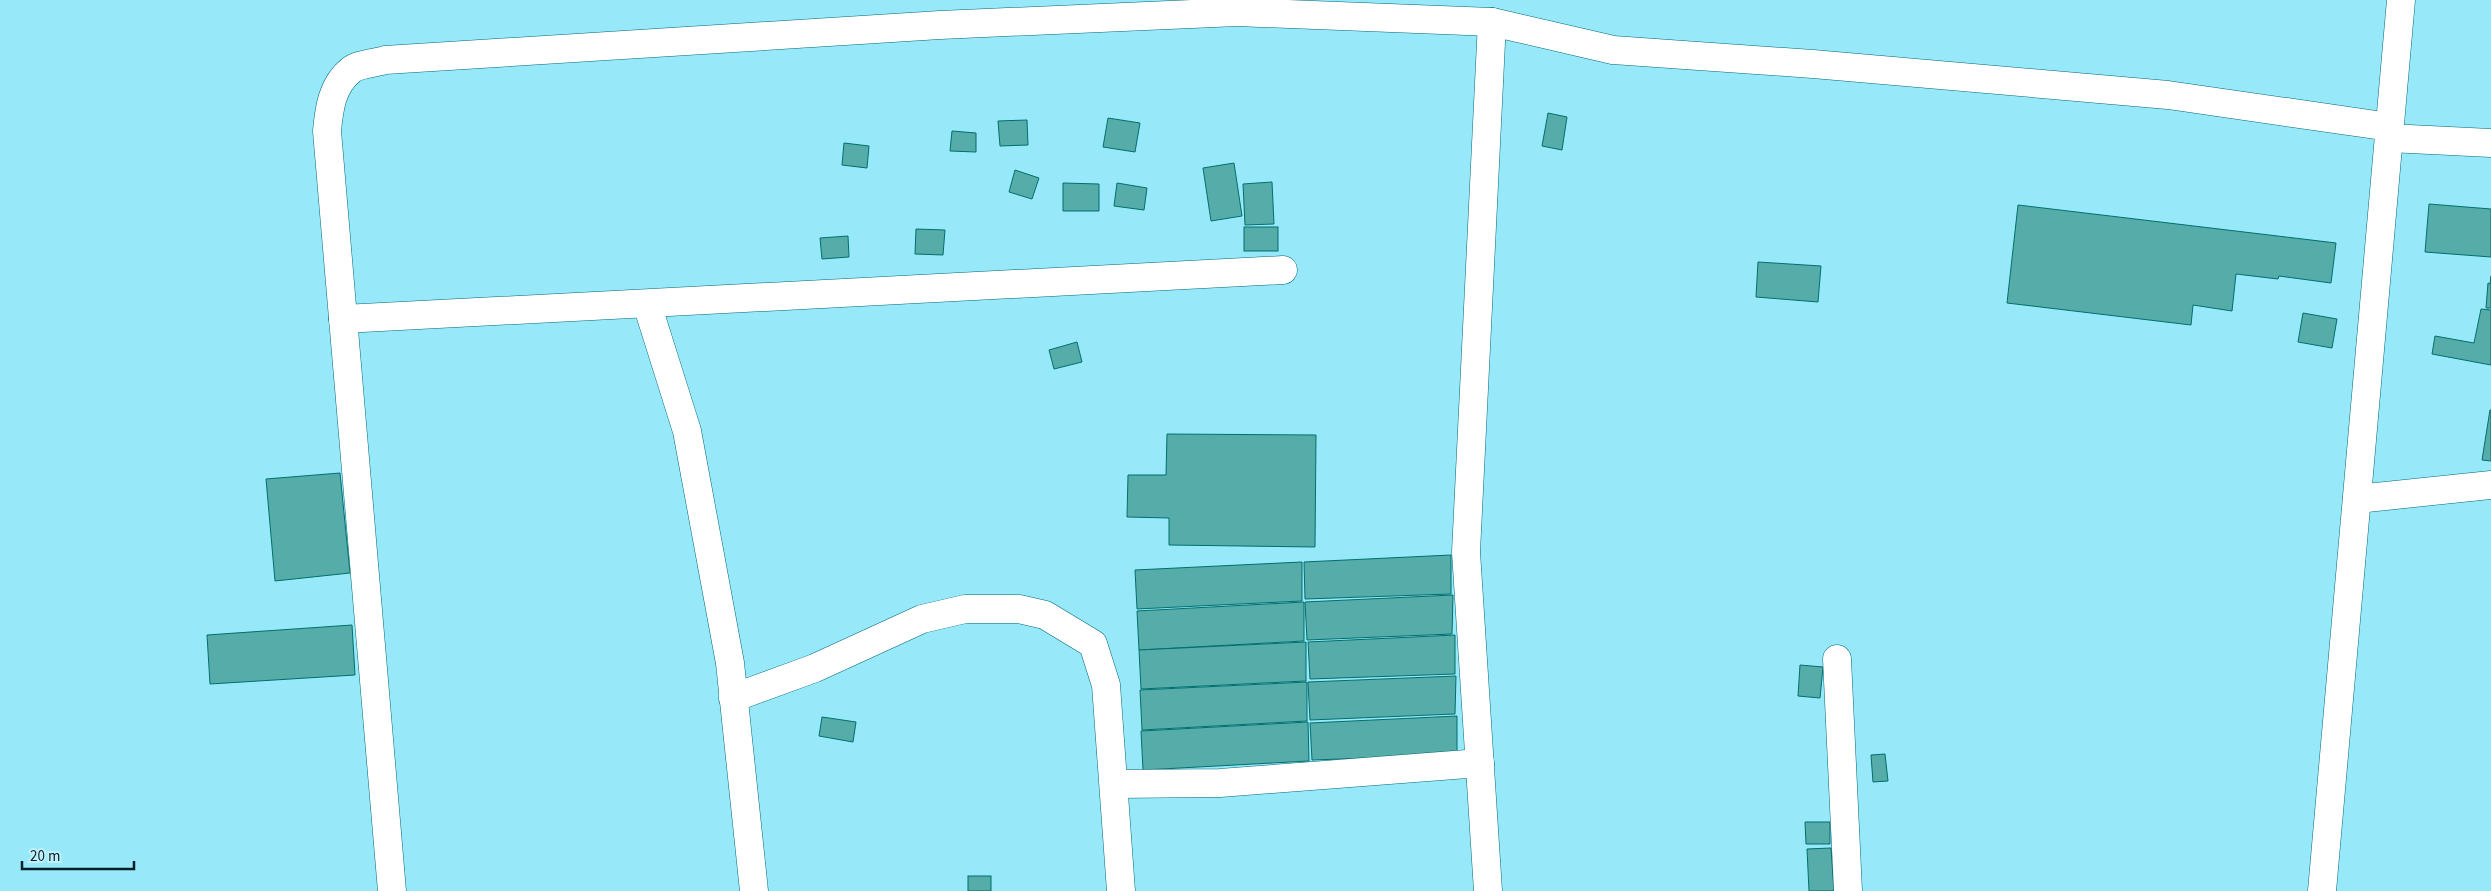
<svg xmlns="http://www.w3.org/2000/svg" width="2491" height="891" font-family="'Source Sans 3',sans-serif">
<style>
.building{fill:#56aca9;stroke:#016f6d}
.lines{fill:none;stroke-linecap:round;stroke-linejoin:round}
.street-casing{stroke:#006979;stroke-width:29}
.street{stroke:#fff;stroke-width:28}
</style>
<rect width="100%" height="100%" fill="#97e9fa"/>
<g class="building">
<polygon points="1548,113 1567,117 1562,150 1542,146"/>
<polygon points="1108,118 1140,123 1135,152 1103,147"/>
<polygon points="1027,120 1028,145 1000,146 998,121"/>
<polygon points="952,131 976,133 976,152 950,151"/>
<polygon points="844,143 869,146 867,168 842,165"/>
<polygon points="1234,163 1242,216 1211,221 1203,168"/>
<polygon points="1015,170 1039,178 1032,199 1009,192"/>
<polygon points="1272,182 1274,224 1245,225 1243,184"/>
<polygon points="1063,183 1099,184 1099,211 1063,211"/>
<polygon points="1117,183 1147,188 1144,210 1114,206"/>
<polygon points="2429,204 2491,209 2491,257 2425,252"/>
<polygon points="2018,205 2336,243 2331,283 2279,276 2278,279 2236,274 2232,311 2193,305 2191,325 2007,303"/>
<rect x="1244" y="227" width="34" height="24"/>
<polygon points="916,229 945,230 943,255 915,254"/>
<polygon points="848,236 849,257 822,259 820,238"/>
<polygon points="1758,262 1821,266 1818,302 1756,297"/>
<polygon points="2491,276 2491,308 2486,308 2488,283 2490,284"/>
<polygon points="2481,309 2491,310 2491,365 2432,354 2435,336 2474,343"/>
<polygon points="2303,313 2337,319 2332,348 2298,342"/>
<polygon points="1077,342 1082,362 1054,369 1049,350"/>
<polygon points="2490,410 2491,410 2491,461 2482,460"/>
<polygon points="1167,434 1316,435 1315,547 1169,545 1169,518 1127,517 1128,475 1166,475"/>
<polygon points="340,473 350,573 275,581 266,479"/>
<polygon points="1451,555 1451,594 1305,599 1304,562"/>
<polygon points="1302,562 1302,601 1137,609 1135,570"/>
<polygon points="1453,595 1452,634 1307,640 1305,602"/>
<polygon points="1304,602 1304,641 1139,650 1137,611"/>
<polygon points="352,625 355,675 210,684 207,635"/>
<polygon points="1455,635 1455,674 1310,679 1308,642"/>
<polygon points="1306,642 1306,681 1141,689 1139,650"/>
<polygon points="1800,665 1823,667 1820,698 1798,696"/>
<polygon points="1456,676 1455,714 1310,720 1308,682"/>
<polygon points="1307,682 1307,721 1142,730 1140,690"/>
<polygon points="1457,716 1457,755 1312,760 1310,723"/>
<polygon points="822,717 856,722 853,742 819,736"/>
<polygon points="1308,722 1309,761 1143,770 1141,731"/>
<polygon points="1885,754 1888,781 1873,782 1871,755"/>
<polygon points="1805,822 1830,822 1830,844 1806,844"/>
<polygon points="1831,848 1834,891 1809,891 1807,849"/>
<rect x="968" y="876" width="23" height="15"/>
</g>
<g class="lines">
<defs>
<g id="street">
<polyline points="2389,138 2491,143"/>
<polyline points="647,304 687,431 730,663 754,891"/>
<polyline points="343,319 1283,270"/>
<polyline points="2357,499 2491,485"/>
<polyline points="1837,659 1848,891"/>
<polyline points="733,698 815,668 922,619 965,609 1019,609 1045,615 1093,644 1106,685 1121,891"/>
<polyline points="1114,784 1220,783 1480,763"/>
<path d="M392,891l-65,-760c2,-22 5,-46 24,-61 7,-6 25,-7 34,-10l555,-35 297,-13 255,10 121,28 200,14 355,31 222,32"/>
<polyline points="1488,891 1466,552 1492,22"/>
<polyline points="2322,891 2401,0"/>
</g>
</defs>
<use href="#street" class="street-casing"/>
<use href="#street" class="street"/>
</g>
<path d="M22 861v8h112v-8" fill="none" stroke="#002027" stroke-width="2.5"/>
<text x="30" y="861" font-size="15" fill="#002027" stroke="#c1f0fb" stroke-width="4" paint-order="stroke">20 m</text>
</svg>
